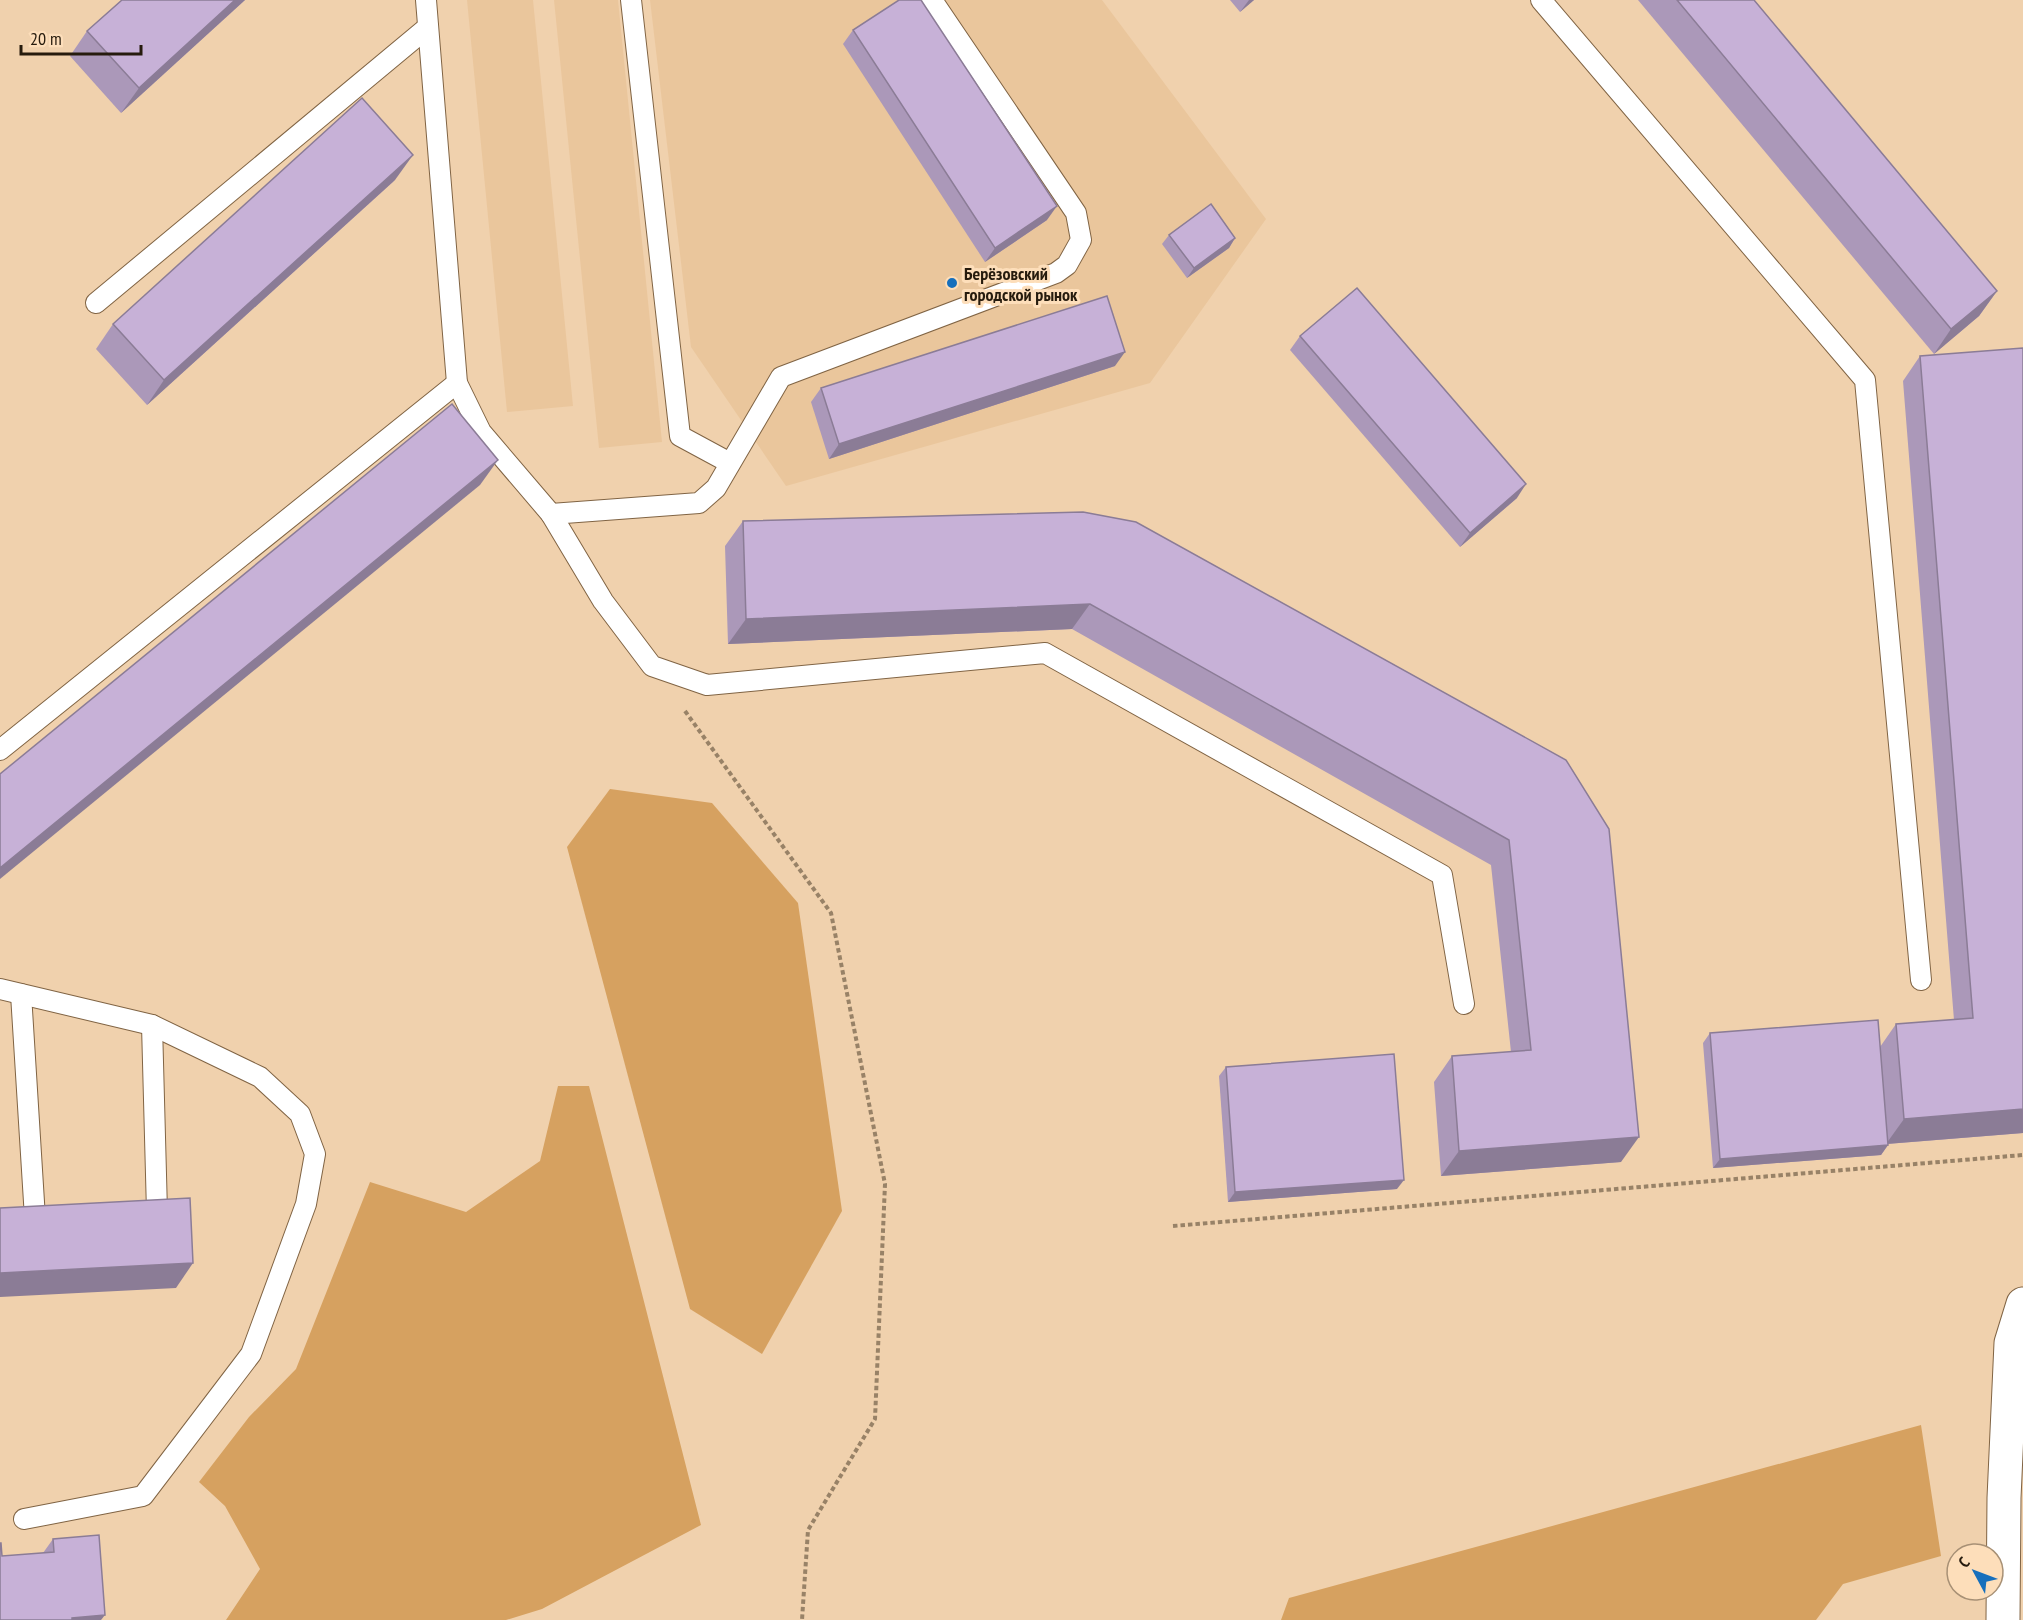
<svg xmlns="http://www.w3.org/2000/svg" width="2023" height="1620" font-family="'PT Sans Narrow',sans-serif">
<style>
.built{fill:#eac69c}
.green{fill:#d6a160}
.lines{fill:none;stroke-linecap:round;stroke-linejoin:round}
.lane-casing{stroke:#806444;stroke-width:22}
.street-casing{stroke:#806444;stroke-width:35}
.path{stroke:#988267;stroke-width:4;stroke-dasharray:4.5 3;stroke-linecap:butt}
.lane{stroke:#fff;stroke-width:20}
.street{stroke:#fff;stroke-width:33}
.wall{fill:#ab98b9}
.shaded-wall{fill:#8b7c96}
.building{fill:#c7b1d7;stroke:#8b7c96;stroke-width:1.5}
.poi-dot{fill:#166fbc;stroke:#fddeba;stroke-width:2}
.labels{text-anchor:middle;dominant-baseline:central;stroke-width:6;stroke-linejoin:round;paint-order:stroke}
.poi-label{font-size:18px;font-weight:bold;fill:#261b0d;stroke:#fddeba;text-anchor:start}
</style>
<rect width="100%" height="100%" fill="#f0d1ad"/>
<g class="built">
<polygon points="467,0 533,0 573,406 507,412"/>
<polygon points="554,0 618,0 662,442 599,448"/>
<polygon points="650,0 1102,0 1266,219 1150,383 786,486 691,347"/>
</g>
<g class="green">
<polygon points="610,789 712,803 798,903 842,1211 762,1354 690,1309 567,847"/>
<polygon points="558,1086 589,1086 701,1525 542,1609 506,1620 226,1620 260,1569 225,1506 199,1482 249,1417 296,1369 370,1182 466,1212 540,1161"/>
<polygon points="1921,1425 1941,1556 1843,1584 1816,1620 1281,1620 1289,1598"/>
</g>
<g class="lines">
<defs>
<g id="lane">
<polyline points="426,0 457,383 481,432 551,514 699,503 716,488 781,377 1056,273 1067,265 1081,240 1076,213 932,0"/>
<polyline points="631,0 680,436 730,463"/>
<polyline points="1541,0 1865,380 1921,980"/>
<polyline points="96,303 428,27"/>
<polyline points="551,514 603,601 652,666 707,685 1045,653 1442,875 1464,1004"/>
<polyline points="0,750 457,383"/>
<polyline points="0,989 152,1025 260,1077 300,1114 315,1154 306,1204 251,1354 143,1496 24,1519"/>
<polyline points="21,994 35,1218 48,1218"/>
<polyline points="143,1213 157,1212 152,1025"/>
</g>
<polyline id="street" points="2003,1620 2004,1498 2011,1343 2023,1304"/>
</defs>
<use href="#lane" class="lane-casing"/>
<use href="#street" class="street-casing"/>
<g class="path">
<polyline points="685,711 831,913 885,1184 875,1419 808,1530 802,1620"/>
<polyline points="1173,1226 2023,1155"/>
</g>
<use href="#lane" class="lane"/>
<use href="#street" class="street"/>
</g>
<g class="wall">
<polygon points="122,0 245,0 121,113 70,56 87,31"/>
<polygon points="1230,0 1254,0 1240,12"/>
<polygon points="1638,0 1754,0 1997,291 1979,316 1934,354"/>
<polygon points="853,30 1047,220 985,262 843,44"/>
<polygon points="395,180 147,405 96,349 113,324"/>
<polygon points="1169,235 1235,238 1229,248 1187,278 1162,244"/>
<polygon points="1300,336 1517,498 1460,547 1290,350"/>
<polygon points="2023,354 2023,1133 1887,1144 1888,1145 1881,1155 1713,1168 1703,1043 1710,1033 1880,1047 1896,1024 1954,1020 1903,381 1920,356"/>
<polygon points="1115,366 829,459 811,402 821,388"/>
<polygon points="1083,512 1566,760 1621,1162 1441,1176 1434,1082 1452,1056 1511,1052 1491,865 1072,629 728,644 725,546 743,521"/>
<polygon points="1226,1067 1397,1189 1228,1202 1219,1076"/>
<polygon points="53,1539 101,1620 2,1556 43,1553"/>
</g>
<g class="shaded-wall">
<polygon points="235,0 245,0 121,113 139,88"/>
<polygon points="1249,0 1254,0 1240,12"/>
<polygon points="413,155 395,180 147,405 164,380"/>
<polygon points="1057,206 1047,220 985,262 995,248"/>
<polygon points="1235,238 1229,248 1187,278 1194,268"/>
<polygon points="1997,291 1979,316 1934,354 1951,329"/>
<polygon points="1125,352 1115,366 829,459 839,444"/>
<polygon points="498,460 480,485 0,879 0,868"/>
<polygon points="1526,484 1517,498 1460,547 1470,533"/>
<polygon points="1090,604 1072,629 728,644 746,619"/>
<polygon points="2023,1109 2023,1133 1886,1144 1904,1119"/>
<polygon points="1639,1137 1621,1162 1441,1176 1459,1151"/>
<polygon points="1888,1145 1881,1155 1713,1168 1720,1159"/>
<polygon points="1404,1180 1397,1189 1228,1202 1235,1192"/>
<polygon points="193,1263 176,1288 0,1297 0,1273"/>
<polygon points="105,1615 101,1620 71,1620 72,1618"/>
</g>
<g class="building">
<polygon points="122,0 235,0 139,88 87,31"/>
<polygon points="899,0 921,0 1057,206 995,248 853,30"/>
<polygon points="1677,0 1754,0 1997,291 1951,329"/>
<polygon points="362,98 413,155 164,380 113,324"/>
<polygon points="1211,204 1235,238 1194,268 1169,235"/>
<polygon points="1357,288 1526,484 1470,533 1300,336"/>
<polygon points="1107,296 1125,352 839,444 821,388"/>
<polygon points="2023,348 2023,1109 1904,1119 1896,1024 1973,1018 1920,356"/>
<polygon points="452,404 498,460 0,868 0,774"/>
<polygon points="1083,512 1136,522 1566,760 1609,829 1639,1137 1459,1151 1452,1056 1531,1050 1509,840 1090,604 746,619 743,521"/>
<polygon points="1878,1020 1888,1145 1720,1159 1710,1033"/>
<polygon points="1394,1054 1404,1180 1235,1192 1226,1067"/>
<polygon points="190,1198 193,1263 0,1273 0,1208"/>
<polygon points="99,1535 105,1615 72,1618 72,1620 0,1620 0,1543 1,1543 2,1556 54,1552 53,1539"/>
</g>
<circle class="poi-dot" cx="952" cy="283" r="6"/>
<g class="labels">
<g class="poi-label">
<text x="964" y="273">Берёзовский<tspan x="964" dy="21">городской рынок</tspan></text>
</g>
</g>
<g transform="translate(1975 1572) rotate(311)"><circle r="28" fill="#fddeba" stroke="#a79075" stroke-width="1.5"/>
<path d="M0-4.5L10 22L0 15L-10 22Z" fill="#166fbc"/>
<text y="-9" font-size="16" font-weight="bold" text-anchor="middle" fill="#261b0d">С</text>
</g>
<path d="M21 45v9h120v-9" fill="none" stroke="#261b0d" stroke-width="3"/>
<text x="30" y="45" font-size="18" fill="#261b0d" stroke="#fddeba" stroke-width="4.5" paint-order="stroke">20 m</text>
</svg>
